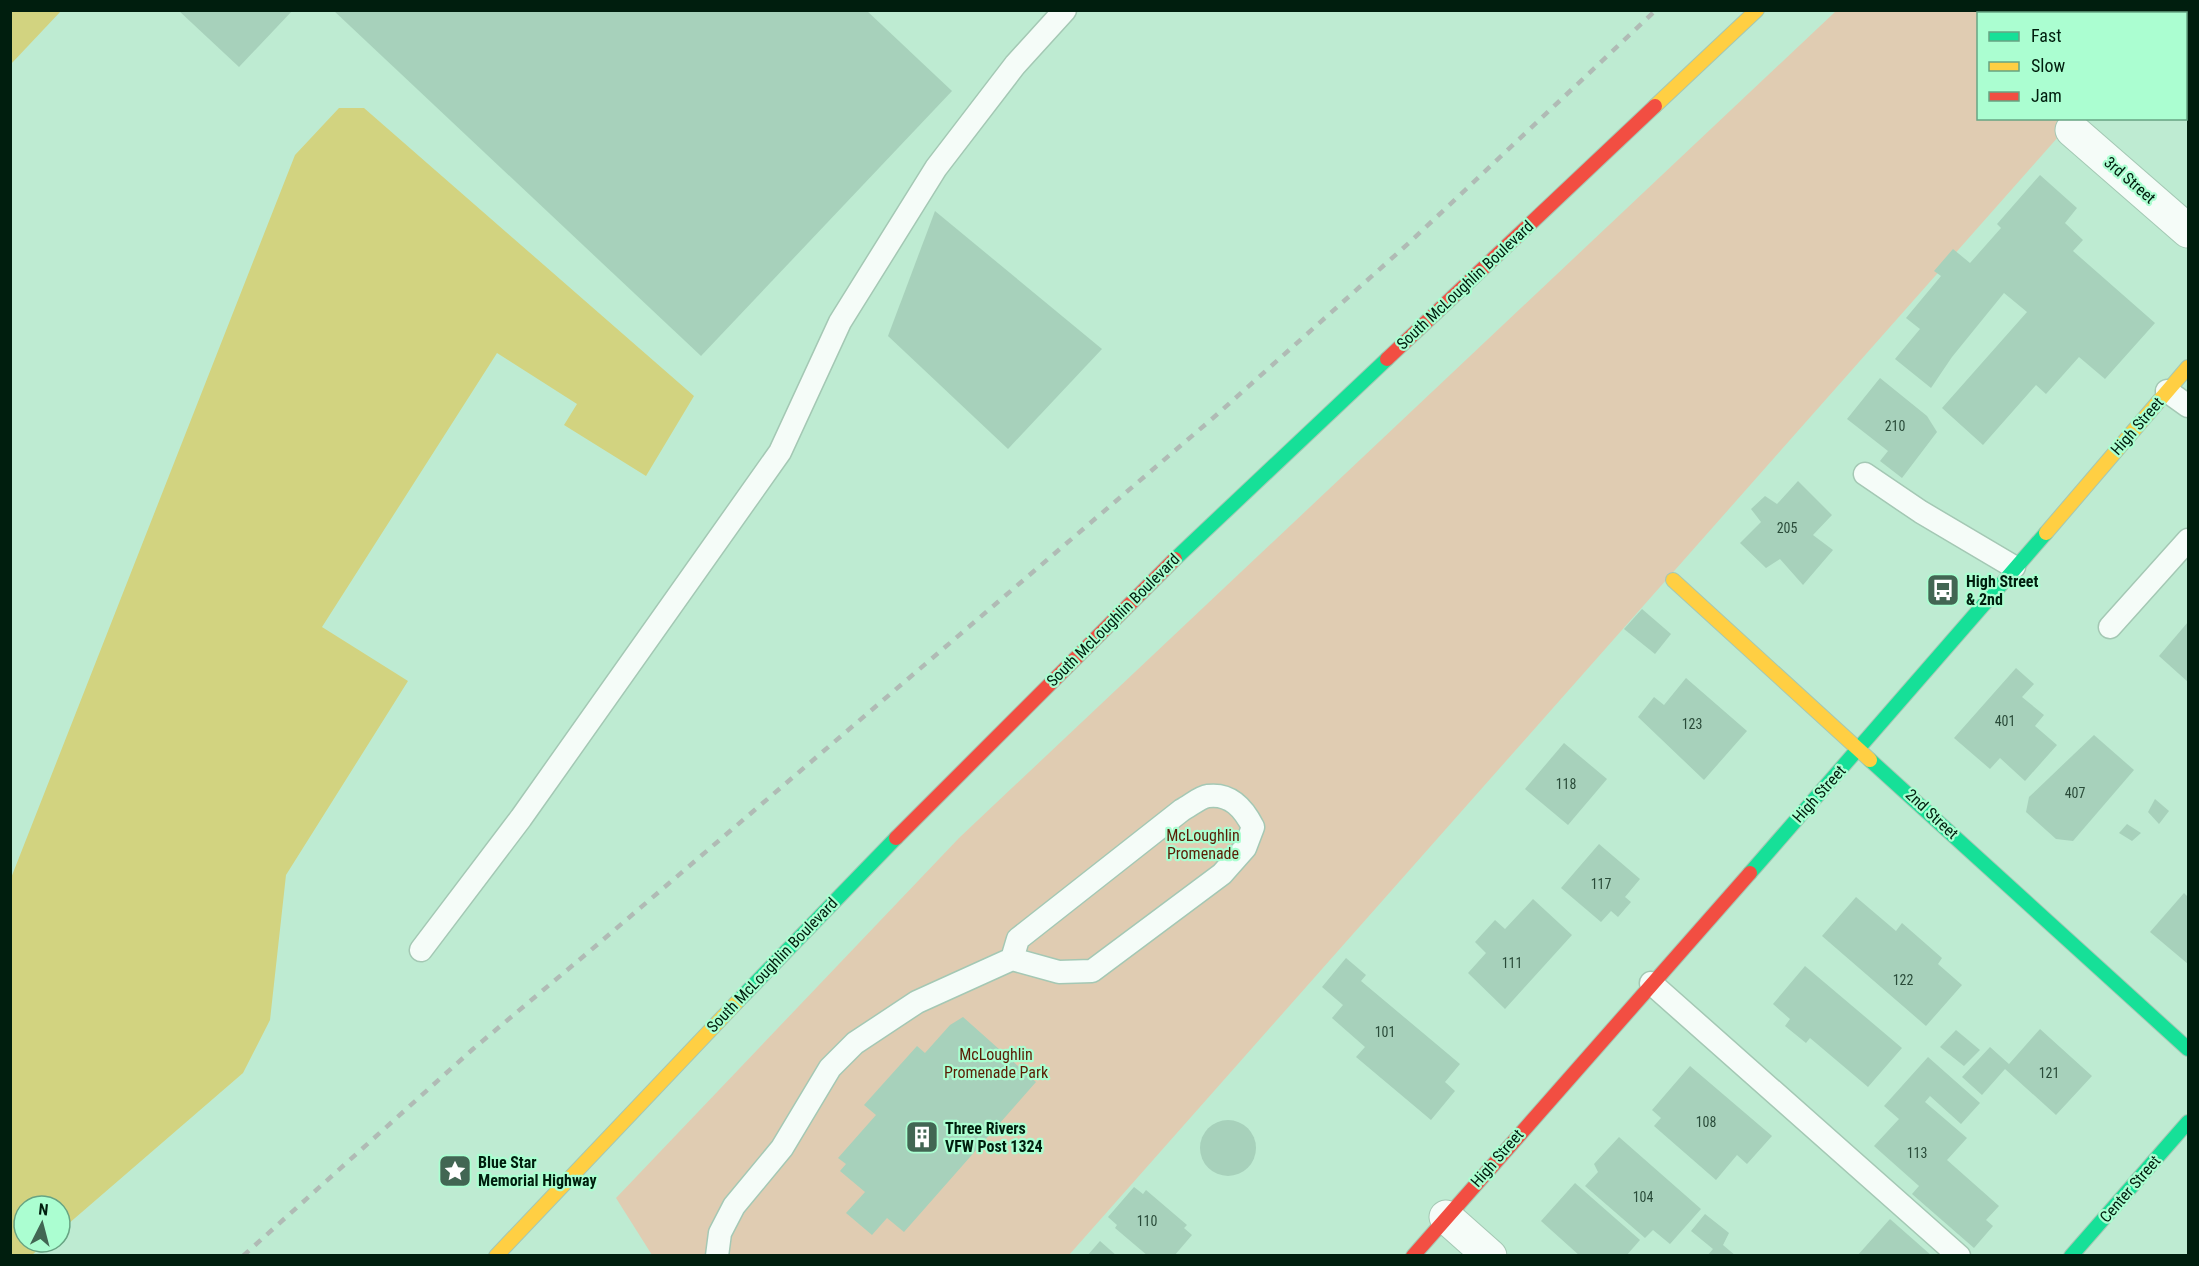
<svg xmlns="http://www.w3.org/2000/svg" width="2199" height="1266" font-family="'Roboto Condensed',sans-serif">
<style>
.green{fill:#e0ccb2}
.water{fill:#d2d380}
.building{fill:#a7d1bb}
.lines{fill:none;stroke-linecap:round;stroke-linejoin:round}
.lane-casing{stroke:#a4c8b4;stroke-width:25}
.street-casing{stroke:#a4c8b4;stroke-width:35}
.fast-casing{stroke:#a4c8b4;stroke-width:16}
.slow-casing{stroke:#a4c8b4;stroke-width:16}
.jam-casing{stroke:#a4c8b4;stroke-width:16}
.lane{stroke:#f5fcf8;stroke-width:22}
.street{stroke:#f5fcf8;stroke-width:33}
.fast{stroke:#16e098;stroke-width:14}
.slow{stroke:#ffcf43;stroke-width:14}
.jam{stroke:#f24e42;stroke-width:14}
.rail{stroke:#b0bbb5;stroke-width:4.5;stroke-dasharray:8 8;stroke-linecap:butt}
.labels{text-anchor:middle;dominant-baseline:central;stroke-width:4.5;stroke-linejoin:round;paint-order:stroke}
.number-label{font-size:14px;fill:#2a4b39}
.street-label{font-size:16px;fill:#001e0e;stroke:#abfed1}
.poi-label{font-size:16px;font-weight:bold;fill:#001e0e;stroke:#abfed1;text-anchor:start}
.park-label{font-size:16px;fill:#5a1d04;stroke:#abfed1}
</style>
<rect width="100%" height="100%" fill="#beebd2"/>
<polygon class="green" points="1836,11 2169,11 2166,14 1978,14 1978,118 2074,119 1069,1255 652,1255 616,1198 959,838"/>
<g class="water">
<polygon points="11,10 61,11 11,64 10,11"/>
<polygon points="339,108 364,108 694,396 646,476 564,425 577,404 497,353 322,627 408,681 286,875 270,1020 243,1073 60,1231 60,1206 24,1206 24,1242 47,1242 32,1255 11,1255 11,878 295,155"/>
</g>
<g class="building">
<polygon points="178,10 293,10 239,67"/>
<polygon points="333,10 866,10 952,91 701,356"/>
<polygon points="2170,10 2188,10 2188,31 2186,28 2186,14 2167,14"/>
<polygon points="2040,175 2077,208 2065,223 2083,240 2073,251 2155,323 2105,379 2079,357 2046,394 2036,385 1983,445 1942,408 2027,312 2004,293 1952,357 1931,388 1895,359 1920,329 1906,318 1941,276 1934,271 1953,249 1970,263 2001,228 1997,224"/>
<polygon points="935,211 1102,349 1008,449 888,336"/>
<polygon points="1880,378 1927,416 1937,432 1902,478 1880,461 1888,451 1847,419"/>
<polygon points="1798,481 1832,515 1813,535 1833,550 1803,585 1780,559 1766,568 1740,543 1761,522 1751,509 1765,496 1777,504"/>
<polygon points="1642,609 1671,634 1655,654 1624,629"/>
<polygon points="2188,622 2188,682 2159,656"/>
<polygon points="2016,668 2034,684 2022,697 2044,715 2035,726 2057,745 2025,781 2000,758 1990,769 1954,738"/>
<polygon points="1686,678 1747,731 1704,780 1638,717 1654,697 1664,705"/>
<polygon points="2094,735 2134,770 2073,841 2056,839 2026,812 2029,797"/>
<polygon points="1564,743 1607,779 1568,825 1525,789"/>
<polygon points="2155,799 2169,811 2159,824 2148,812"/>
<polygon points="2127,824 2141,833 2132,841 2119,833"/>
<polygon points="1599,844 1640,879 1625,897 1631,902 1618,917 1611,911 1601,922 1561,888"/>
<polygon points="2184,893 2188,897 2188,964 2150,932"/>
<polygon points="1856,897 1896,931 1902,923 1942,958 1938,964 1962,985 1926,1026 1822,936"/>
<polygon points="1533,899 1572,935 1505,1009 1468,973 1486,953 1475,942 1495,920 1505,929"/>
<polygon points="1346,958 1366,975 1361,981 1460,1064 1445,1082 1455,1091 1431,1120 1356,1057 1365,1047 1332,1018 1343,1005 1322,987"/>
<polygon points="1805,966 1902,1048 1868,1087 1810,1038 1806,1043 1785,1026 1790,1019 1773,1004"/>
<polygon points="963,1017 1036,1082 904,1232 887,1218 872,1235 846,1213 865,1192 840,1171 846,1164 838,1158 876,1115 864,1105 917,1046 925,1053 950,1025"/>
<polygon points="2040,1029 2092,1076 2056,1115 2005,1069 1982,1095 1962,1077 1990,1047 2009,1064"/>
<polygon points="1956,1030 1980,1050 1964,1066 1940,1047"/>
<polygon points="1928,1057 1980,1103 1961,1124 1930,1096 1925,1102 1967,1138 1947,1160 1999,1206 1986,1220 1993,1226 1974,1248 1912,1194 1919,1186 1874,1146 1899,1119 1884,1106"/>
<polygon points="1690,1066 1772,1136 1747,1164 1737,1155 1716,1180 1654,1126 1661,1118 1652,1110"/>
<circle cx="1228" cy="1148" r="28"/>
<polygon points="1619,1137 1701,1209 1670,1244 1653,1230 1645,1238 1585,1186 1598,1172 1594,1164"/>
<polygon points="1575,1183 1640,1240 1626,1256 1580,1256 1541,1221"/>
<polygon points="1134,1187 1143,1194 1146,1190 1187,1225 1184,1228 1192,1235 1174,1256 1148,1256 1115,1228 1117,1225 1108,1217"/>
<polygon points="1705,1214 1729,1233 1723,1245 1736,1256 1707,1256 1713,1249 1691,1231"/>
<polygon points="1890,1219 1932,1256 1857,1256"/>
<polygon points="1100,1241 1117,1256 1087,1256"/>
</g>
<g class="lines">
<defs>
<g id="lane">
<polyline points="2167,391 2188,406"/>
<polyline points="1865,474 1921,512 2014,567"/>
<polyline points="2110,627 2188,540"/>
<polyline points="421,950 521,818 780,452 840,322 936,168 1015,65 1065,10"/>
<polyline points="1651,983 1959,1256"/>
<path d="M717,1256l3,-23 14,-27 48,-58 48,-80 25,-25 62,-41 95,-43 47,13 33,-1 130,-97 23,-26 8,-21c-9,-18 -22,-34 -45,-31 -8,1 -18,10 -26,14l-164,129 -6,20"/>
</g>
<g id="street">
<polyline points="2072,130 2188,231"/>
<polyline points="1446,1217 1490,1256"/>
</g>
<g id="fast">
<polyline points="1175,559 1387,359"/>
<polyline points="1870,760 2188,1049"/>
<polyline points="1750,873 2046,533"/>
<polyline points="737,1002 896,838"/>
<polyline points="2071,1256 2188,1122"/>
</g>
<g id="slow">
<polyline points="1655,106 1757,10"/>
<polyline points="2046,533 2188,367"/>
<polyline points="1673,580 1870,760"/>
<polyline points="496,1256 737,1002"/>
</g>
<g id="jam">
<polyline points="1387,359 1655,106"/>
<polyline points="896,838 1175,559"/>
<polyline points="1413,1256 1750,873"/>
</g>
</defs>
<use href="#lane" class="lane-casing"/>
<use href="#street" class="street-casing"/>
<use href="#fast" class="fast-casing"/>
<use href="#slow" class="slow-casing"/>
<use href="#jam" class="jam-casing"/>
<use href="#lane" class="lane"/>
<use href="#street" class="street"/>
<use href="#fast" class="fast"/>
<use href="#slow" class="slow"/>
<use href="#jam" class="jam"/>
<polyline class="rail" points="243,1256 473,1049 591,950 1213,418 1410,242 1656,10"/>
</g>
<defs>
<symbol id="bus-square" viewBox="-11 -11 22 22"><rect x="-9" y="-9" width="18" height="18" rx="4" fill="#426653" stroke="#abfed1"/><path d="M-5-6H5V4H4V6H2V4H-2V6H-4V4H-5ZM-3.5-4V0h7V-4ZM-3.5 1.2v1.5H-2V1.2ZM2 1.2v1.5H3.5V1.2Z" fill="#fff"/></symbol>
<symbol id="building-square" viewBox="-11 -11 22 22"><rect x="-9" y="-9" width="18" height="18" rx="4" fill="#426653" stroke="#abfed1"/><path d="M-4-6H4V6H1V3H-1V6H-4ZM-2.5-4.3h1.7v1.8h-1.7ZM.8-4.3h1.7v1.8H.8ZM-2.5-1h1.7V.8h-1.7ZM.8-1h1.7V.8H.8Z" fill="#fff"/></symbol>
<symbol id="sight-square" viewBox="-11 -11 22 22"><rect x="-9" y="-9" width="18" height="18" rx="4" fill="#426653" stroke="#abfed1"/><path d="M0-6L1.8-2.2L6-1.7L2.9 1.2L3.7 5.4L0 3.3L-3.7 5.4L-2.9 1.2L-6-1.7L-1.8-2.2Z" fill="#fff"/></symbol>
</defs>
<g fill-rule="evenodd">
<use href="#bus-square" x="1924" y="571" width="38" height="38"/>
<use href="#building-square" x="903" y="1118" width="38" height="38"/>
<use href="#sight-square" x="436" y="1152" width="38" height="38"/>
</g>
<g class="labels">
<g class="number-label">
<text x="1895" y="426">210</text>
<text x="1787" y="528">205</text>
<text x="2005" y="721">401</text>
<text x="1692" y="724">123</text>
<text x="1566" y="784">118</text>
<text x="2075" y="793">407</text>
<text x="1601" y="884">117</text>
<text x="1512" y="963">111</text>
<text x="1903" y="980">122</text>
<text x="1385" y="1032">101</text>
<text x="2049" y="1073">121</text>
<text x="1706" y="1122">108</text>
<text x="1917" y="1153">113</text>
<text x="1643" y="1197">104</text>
<text x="1147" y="1221">110</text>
</g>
<g class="street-label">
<text transform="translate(2130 180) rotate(41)">3rd Street</text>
<text transform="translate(1465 285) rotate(-43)">South McLoughlin Boulevard</text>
<text transform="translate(2137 426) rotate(-49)">High Street</text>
<text transform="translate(1113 620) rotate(-45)">South McLoughlin Boulevard</text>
<text transform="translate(1819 794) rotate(-48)">High Street</text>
<text transform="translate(1932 814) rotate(43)">2nd Street</text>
<text transform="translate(772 965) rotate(-46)">South McLoughlin Boulevard</text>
<text transform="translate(1497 1158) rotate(-49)">High Street</text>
<text transform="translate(2130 1189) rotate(-49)">Center Street</text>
</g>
<g class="poi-label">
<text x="1966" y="581">High Street<tspan x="1966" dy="18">&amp; 2nd</tspan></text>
<text x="945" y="1128">Three Rivers<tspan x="945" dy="18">VFW Post 1324</tspan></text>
<text x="478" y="1162">Blue Star<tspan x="478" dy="18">Memorial Highway</tspan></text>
</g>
<g class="park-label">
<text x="1203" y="835">McLoughlin<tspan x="1203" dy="18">Promenade</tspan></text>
<text x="996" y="1054">McLoughlin<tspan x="996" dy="18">Promenade Park</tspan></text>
</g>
</g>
<rect width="2199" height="1266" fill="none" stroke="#001e0e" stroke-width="24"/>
<rect x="1977" y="12" width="210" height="108" fill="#abfed1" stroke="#67a483" stroke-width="1.5"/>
<rect x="1989" y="32" width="30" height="9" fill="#16e098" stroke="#67a483" stroke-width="1.5"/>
<text x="2031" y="42" font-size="18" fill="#001e0e">Fast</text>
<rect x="1989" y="62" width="30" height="9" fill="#ffcf43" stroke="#67a483" stroke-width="1.5"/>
<text x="2031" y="72" font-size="18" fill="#001e0e">Slow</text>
<rect x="1989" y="92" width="30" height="9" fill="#f24e42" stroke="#67a483" stroke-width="1.5"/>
<text x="2031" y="102" font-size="18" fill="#001e0e">Jam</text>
<g transform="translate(42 1224) rotate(6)"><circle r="28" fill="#abfed1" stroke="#67a483" stroke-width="1.5"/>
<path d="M0-4.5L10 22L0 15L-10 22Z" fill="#426653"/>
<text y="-9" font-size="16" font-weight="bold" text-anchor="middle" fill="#001e0e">N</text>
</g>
</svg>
